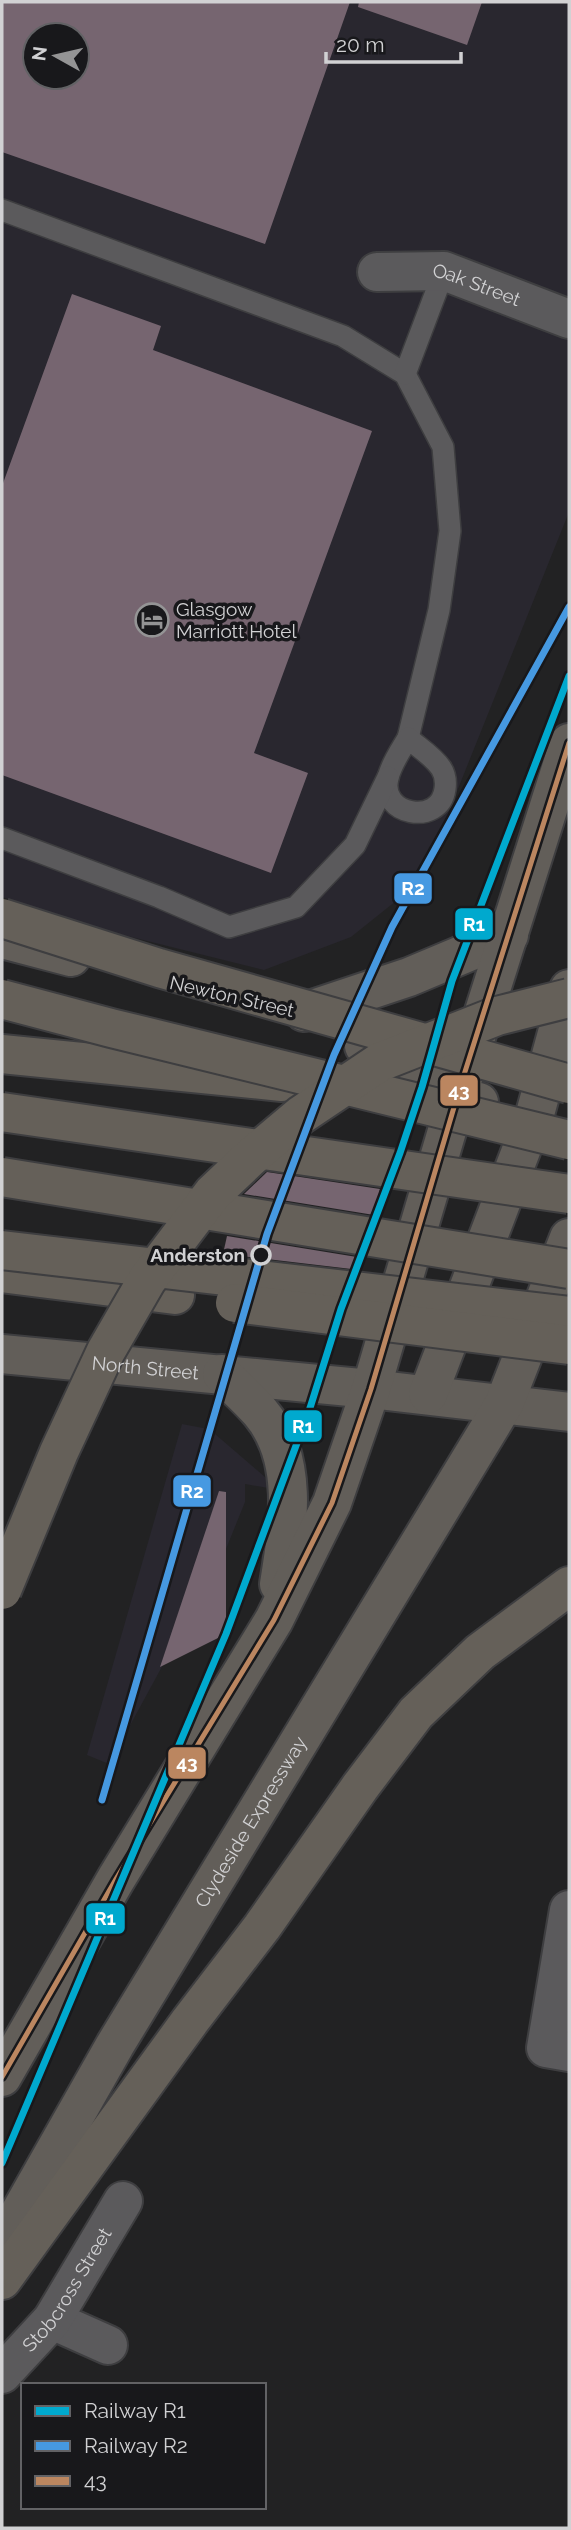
<svg xmlns="http://www.w3.org/2000/svg" width="571" height="2530" font-family="Raleway,sans-serif">
<style>
.built{fill:#29272f;fill-rule:evenodd}
.building{fill:#766570;fill-rule:evenodd}
.lines{fill:none;stroke-linecap:round;stroke-linejoin:round}
.service-casing{stroke:#3e3e40;stroke-width:24}
.minor-casing{stroke:#3e3e40;stroke-width:42}
.primary-casing{stroke:#3e3e40;stroke-width:42}
.motorway-casing{stroke:#3e3e40;stroke-width:42}
.service{stroke:#5b5a5c;stroke-width:21}
.minor{stroke:#5b5a5c;stroke-width:38}
.primary{stroke:#625e59;stroke-width:38}
.motorway{stroke:#656059;stroke-width:38}
.motorway-bridge-casing{stroke:#3e3e40;stroke-width:42;stroke-linecap:butt}
.motorway-bridge{stroke:#656059;stroke-width:38}
.bus-1-casing{stroke:#18181b;stroke-width:10}
.bus-1{stroke:#bb8660;stroke-width:5}
.rail-1-casing{stroke:#18181b;stroke-width:12}
.rail-2-casing{stroke:#18181b;stroke-width:12}
.rail-1{stroke:#00a9ce;stroke-width:7}
.rail-2{stroke:#4699e1;stroke-width:7}
.stop-dot{fill:#18181b;stroke:#d1d1d3;stroke-width:3.5}
.labels{text-anchor:middle;dominant-baseline:central;stroke-width:7;stroke-linejoin:round;paint-order:stroke}
.street-label{font-size:19px;fill:#d1d1d3;stroke:#18181b}
.poi-label{font-size:19px;fill:#d1d1d3;stroke:#18181b;text-anchor:start}
.stop-label{font-size:19px;font-weight:bold;fill:#d1d1d3;stroke:#18181b;text-anchor:end}
.line-badge{stroke:#18181b;stroke-width:2.5}
.badge-label{font-size:19px;text-anchor:middle;font-weight:bold;fill:#fff}
</style>
<rect width="100%" height="100%" fill="#222223"/>
<g class="built">
<path d="M2,2h567v510l-148,369 -70,56 -87,33 -165,-41 -97,-32zM35,35h42v42h-42z"/>
<polygon points="182,1424 203,1428 215,1434 280,1490 245,1484 245,1502 226,1549 109,1764 87,1755"/>
</g>
<g class="building">
<path d="M2,2h348l-85,242 -263,-92zM35,35h42v42h-42z"/>
<polygon points="359,2 482,2 467,45 358,7"/>
<polygon points="72,294 161,326 153,350 372,431 254,753 308,773 271,873 2,775 2,486"/>
<polygon points="267,1172 380,1189 374,1215 244,1194"/>
<polygon points="227,1236 363,1258 360,1270 223,1254"/>
<polygon points="219,1491 226,1492 226,1634 160,1667"/>
</g>
<g class="lines">
<defs>
<g id="service">
<polyline points="2,210 343,336 405,374 443,447 450,531 439,610 408,738"/>
<polyline points="405,374 444,271"/>
<path d="M408,738c10,9 25,18 33,30 4,6 5,14 4,21 -5,38 -67,26 -57,-11 3,-14 13,-28 20,-40z"/>
<polyline points="2,838 159,897 229,927 296,907 355,845 388,777"/>
</g>
<g id="minor">
<path id="s1" d="M377,272l67,-1 125,48"/>
<polyline points="569,1910 546,2048 569,2052"/>
<polyline points="52,2320 108,2345"/>
<path id="s2" d="M2,2374l50,-54 71,-119"/>
</g>
<g id="primary">
<polyline points="2,939 71,957"/>
<polyline points="304,1012 409,977 509,935"/>
<polyline points="364,1046 457,1097 479,1102"/>
<path id="s3" d="M2,1354l369,35 198,23"/>
<path d="M222,1374c12,12 26,24 38,38 40,47 28,116 19,172"/>
<polyline points="428,1394 535,1114 569,989"/>
<polyline points="2,2077 116,1879 274,1620 332,1503 371,1389 457,1097 569,743"/>
<path id="s4" d="M2,2244l113,-199 389,-641 65,-166"/>
</g>
<g id="motorway">
<polyline points="2,1054 282,1082"/>
<polyline points="2,1273 175,1295"/>
<polyline points="2,2280 190,2021 262,1927 360,1787 416,1713 480,1652 569,1586"/>
</g>
</defs>
<use href="#service" class="service-casing"/>
<use href="#minor" class="minor-casing"/>
<use href="#primary" class="primary-casing"/>
<use href="#motorway" class="motorway-casing"/>
<use href="#service" class="service"/>
<use href="#minor" class="minor"/>
<use href="#primary" class="primary"/>
<use href="#motorway" class="motorway"/>
<defs>
<g id="motorway-bridge">
<polyline points="2,918 159,968 569,1084"/>
<polyline points="2,999 111,1028 569,1140"/>
<polyline points="2,1112 569,1194"/>
<polyline points="2,1177 569,1269"/>
<polyline points="2,1250 569,1316"/>
<polyline points="235,1303 569,1345"/>
<polyline points="2,1590 59,1452 106,1351 147,1280 213,1193 251,1157 301,1115 380,1062 497,1016 569,998"/>
</g>
</defs>
<use href="#motorway-bridge" class="motorway-bridge-casing"/>
<use href="#motorway-bridge" class="motorway-bridge"/>
<defs>
<polyline id="bus-1" points="2,2077 116,1879 274,1620 332,1503 371,1389 457,1097 569,743"/>
</defs>
<use href="#bus-1" class="bus-1-casing"/>
<use href="#bus-1" class="bus-1"/>
<defs>
<polyline id="rail-1" points="2,2163 226,1634 310,1408 341,1309 400,1153 422,1087 452,981 569,676"/>
<polyline id="rail-2" points="102,1800 267,1234 334,1055 392,927 569,607"/>
</defs>
<use href="#rail-1" class="rail-1-casing"/>
<use href="#rail-2" class="rail-2-casing"/>
<use href="#rail-1" class="rail-1"/>
<use href="#rail-2" class="rail-2"/>
</g>
<defs>
<symbol id="hotel-ring" viewBox="-11 -11 22 22"><circle r="9.5" fill="#18181b" stroke="#949495" stroke-width="1.5"/><path d="M-6-4.5h1.5V1H6V5H4.5V3h-9V5H-6ZM-4 0a1.8 1.8 0 1 1 3.6 0ZM.5 0V-2.5h3Q6-2.5 6 0Z" fill="#949495"/></symbol>
</defs>
<g fill-rule="evenodd">
<use href="#hotel-ring" x="133" y="601" width="38" height="38"/>
</g>
<circle class="stop-dot" cx="261" cy="1255" r="9"/>
<g class="labels">
<g class="street-label">
<text stroke="none"><textPath href="#s1" startOffset="102">Oak Street</textPath></text>
<text transform="translate(232 996) rotate(13)">Newton Street</text>
<text stroke="none"><textPath href="#s3" startOffset="144">North Street</textPath></text>
<text stroke="none"><textPath href="#s4" startOffset="490">Clydeside Expressway</textPath></text>
<text stroke="none"><textPath href="#s2" startOffset="107">Stobcross Street</textPath></text>
</g>
<g class="poi-label">
<text x="176" y="609">Glasgow<tspan x="176" dy="22">Marriott Hotel</tspan></text>
</g>
<g class="stop-label">
<text x="245" y="1255">Anderston</text>
</g>
</g>
<g class="line-badge">
<rect x="393" y="872" width="40" height="33" rx="7" fill="#4699e1"/>
<rect x="454" y="907" width="40" height="34" rx="7" fill="#00a9ce"/>
<rect x="439" y="1074" width="40" height="33" rx="7" fill="#bb8660"/>
<rect x="283" y="1409" width="40" height="34" rx="7" fill="#00a9ce"/>
<rect x="172" y="1474" width="40" height="34" rx="7" fill="#4699e1"/>
<rect x="167" y="1746" width="40" height="34" rx="7" fill="#bb8660"/>
<rect x="85" y="1902" width="41" height="33" rx="7" fill="#00a9ce"/>
</g>
<g class="badge-label">
<text x="413" y="895">R2</text>
<text x="474" y="931">R1</text>
<text x="459" y="1097">43</text>
<text x="303" y="1433">R1</text>
<text x="192" y="1498">R2</text>
<text x="187" y="1769">43</text>
<text x="105" y="1925">R1</text>
</g>
<rect width="571" height="2530" fill="none" stroke="#d1d1d3" stroke-width="7"/>
<rect x="21" y="2383" width="245" height="126" fill="#18181b" stroke="#626265" stroke-width="2"/>
<rect x="35" y="2406" width="35" height="10" fill="#00a9ce" stroke="#626265" stroke-width="2"/>
<text x="84" y="2418" font-size="21" fill="#d1d1d3">Railway R1</text>
<rect x="35" y="2441" width="35" height="10" fill="#4699e1" stroke="#626265" stroke-width="2"/>
<text x="84" y="2453" font-size="21" fill="#d1d1d3">Railway R2</text>
<rect x="35" y="2476" width="35" height="10" fill="#bb8660" stroke="#626265" stroke-width="2"/>
<text x="84" y="2488" font-size="21" fill="#d1d1d3">43</text>
<g transform="translate(56 56) rotate(278)"><circle r="33" fill="#18181b" stroke="#626265" stroke-width="2"/>
<path d="M0-5L12 26L0 18L-12 26Z" fill="#949495"/>
<text y="-10" font-size="19" font-weight="bold" text-anchor="middle" fill="#d1d1d3">N</text>
</g>
<path d="M326 52v10h135v-10" fill="none" stroke="#d1d1d3" stroke-width="3.5"/>
<text x="336" y="52" font-size="21" fill="#d1d1d3" stroke="#18181b" stroke-width="5" paint-order="stroke">20 m</text>
</svg>
